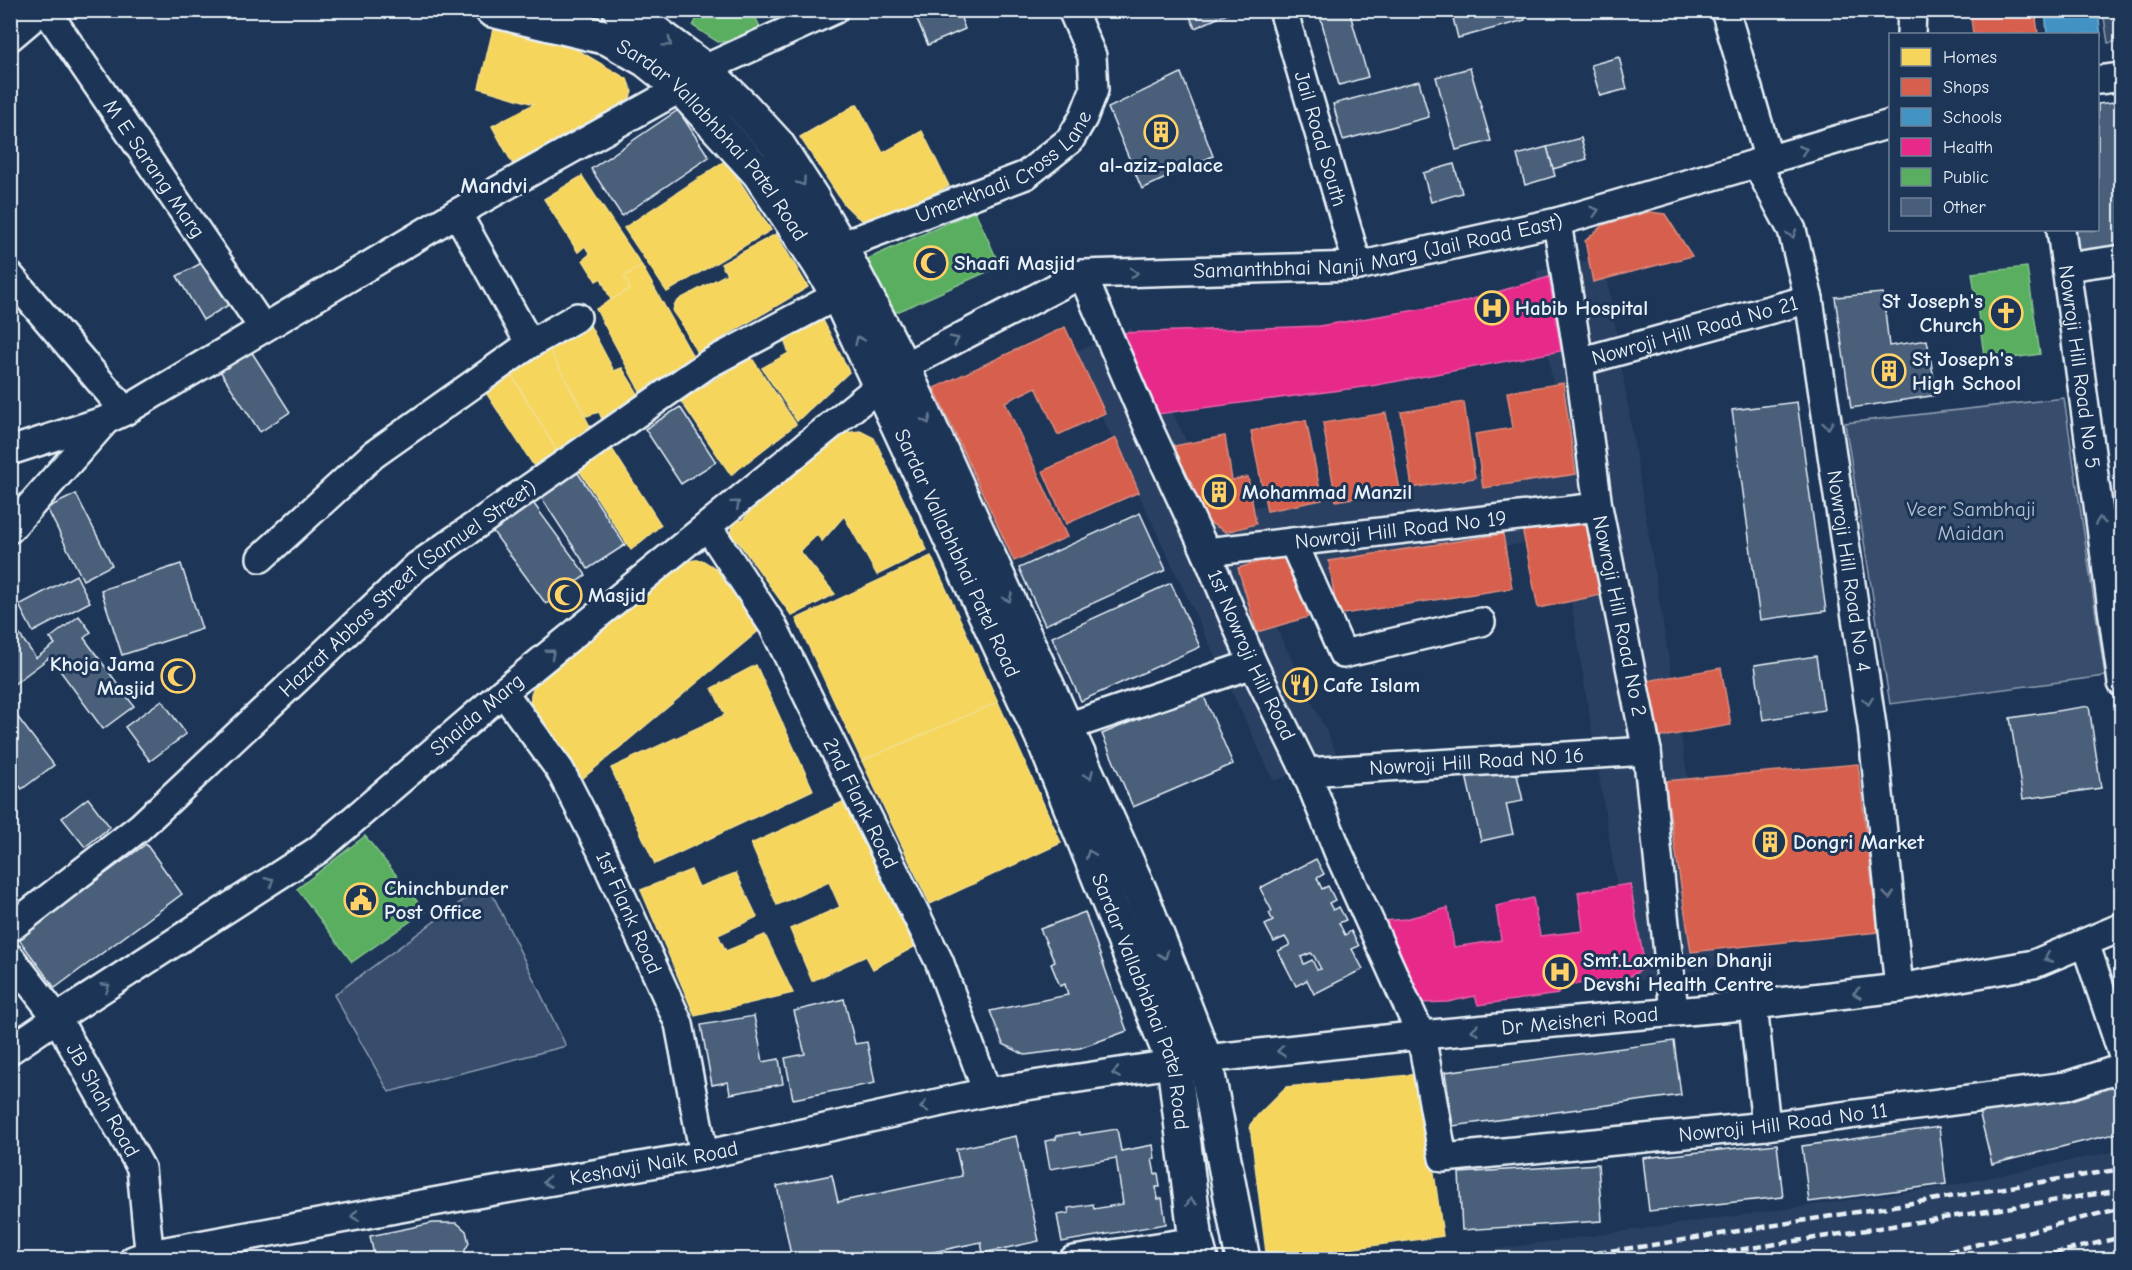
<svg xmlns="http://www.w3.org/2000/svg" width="2132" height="1270" font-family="'Comic Neue',sans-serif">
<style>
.built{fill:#2a4162}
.green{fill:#374d6c;stroke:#909fb2;stroke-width:1.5}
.homes{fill:#f6d55c;stroke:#f2dd8b;stroke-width:1.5}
.shops{fill:#d6604d;stroke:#db8c80;stroke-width:1.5}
.schools{fill:#4393c3;stroke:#74afd3;stroke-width:1.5}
.health{fill:#e7298a;stroke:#e765ab;stroke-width:1.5}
.public{fill:#5aae61;stroke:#85c28e;stroke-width:1.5}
.building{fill:#495e7a;stroke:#e8f1f8;stroke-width:1.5;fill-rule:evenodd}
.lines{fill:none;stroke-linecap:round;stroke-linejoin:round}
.minor-casing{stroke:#e8f1f8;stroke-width:32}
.major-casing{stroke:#e8f1f8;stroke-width:38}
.minor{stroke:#1d3557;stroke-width:27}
.major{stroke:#1d3557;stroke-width:33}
.rail{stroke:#e8f1f8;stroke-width:4.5;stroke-dasharray:9 4.5;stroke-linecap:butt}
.oneway{stroke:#64778f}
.labels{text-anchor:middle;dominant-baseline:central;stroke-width:6;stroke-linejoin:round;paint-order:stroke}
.street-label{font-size:21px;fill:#e8f1f8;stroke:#1d3557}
.poi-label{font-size:21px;font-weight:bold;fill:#e8f1f8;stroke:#1d3557;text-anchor:start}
.park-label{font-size:21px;fill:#b3c0ce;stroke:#1d3557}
.neighbourhood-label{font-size:22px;font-weight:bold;fill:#e8f1f8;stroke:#1d3557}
</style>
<rect width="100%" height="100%" fill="#1d3557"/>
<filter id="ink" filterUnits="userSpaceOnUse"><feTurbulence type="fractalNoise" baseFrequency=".0167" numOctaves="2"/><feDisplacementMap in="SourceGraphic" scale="12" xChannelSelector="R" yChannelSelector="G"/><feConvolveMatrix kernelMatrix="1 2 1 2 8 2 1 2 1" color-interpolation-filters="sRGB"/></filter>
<g filter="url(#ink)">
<g class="built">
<polygon points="1604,257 1718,966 1632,982 1561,537 1258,589 1338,756 1274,781 1072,353 1131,328 1221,512 1564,461 1536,271"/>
<polygon points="2121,1150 2121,1259 1425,1259 1943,1187"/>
</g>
<g class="green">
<polygon points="2103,11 2121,11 2121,41 2108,43"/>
<polygon points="2064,398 2105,676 1890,704 1845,423"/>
<polygon points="487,883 566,1046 389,1092 334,995"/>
</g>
<g class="homes">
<polygon points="493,29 564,42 627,79 632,92 630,97 626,102 516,170 492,126 534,104 479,88"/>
<polygon points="857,104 883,153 922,131 949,186 877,221 864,221 857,217 844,204 800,137"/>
<polygon points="726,160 771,230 667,292 624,228"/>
<polygon points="582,176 642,266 624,276 630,289 611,300 601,278 596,281 583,260 590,254 585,246 578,252 544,199"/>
<polygon points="776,234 808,287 697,353 683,326 673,312 674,305 680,299 727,274 721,264"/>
<polygon points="642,266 696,362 642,395 596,309 630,289 624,276"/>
<polygon points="821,316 849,372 797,421 762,368 789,353 783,336"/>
<polygon points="586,318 614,371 622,368 640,397 602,419 599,412 586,416 546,343"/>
<polygon points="546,343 593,432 557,451 508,368"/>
<polygon points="751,357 796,424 731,475 681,401"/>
<polygon points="512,376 557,451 534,466 485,391"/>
<polygon points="860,431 874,438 927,550 877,575 844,516 822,541 817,535 800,551 835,594 792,616 737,540 730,537 735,520 742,521 748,514 845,433"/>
<polygon points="612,449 661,525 631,550 579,470"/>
<polygon points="931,556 998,702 862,761 796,619"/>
<polygon points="695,560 702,560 715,568 762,628 582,779 530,711 531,694 534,687 537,681 686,562"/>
<polygon points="756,665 813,790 655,864 611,768 725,715 712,688"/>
<polygon points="998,702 1061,843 930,904 862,761"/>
<polygon points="845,801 914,947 873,969 866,956 812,981 790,929 840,907 829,882 777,905 751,844"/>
<polygon points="691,870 699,887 736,873 757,917 718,935 726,951 765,935 793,993 695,1016 641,890"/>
<polygon points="1420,1074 1443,1236 1267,1260 1250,1125 1258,1115 1286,1087"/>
</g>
<g class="shops">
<polygon points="1970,10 2035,10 2038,34 1973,34"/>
<polygon points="1649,212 1665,214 1692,256 1593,282 1585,241 1603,225"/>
<polygon points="1065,327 1105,413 1058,435 1036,387 1005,402 1067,537 1014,561 934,388"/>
<polygon points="1563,383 1576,474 1483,488 1475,434 1513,428 1507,392"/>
<polygon points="1464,402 1475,478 1412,488 1401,412"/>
<polygon points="1386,413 1400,490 1336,501 1323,423"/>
<polygon points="1306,420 1322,500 1267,511 1251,431"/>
<polygon points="1225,436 1232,480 1248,477 1256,524 1226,532 1205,520 1169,447"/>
<polygon points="1116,438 1139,492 1066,524 1043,471"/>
<polygon points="1584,515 1601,595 1538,608 1522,527"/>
<polygon points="1503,534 1512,588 1337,615 1329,561"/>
<polygon points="1289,553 1308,617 1257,632 1238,568"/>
<polygon points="1721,668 1731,725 1656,738 1646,681"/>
<polygon points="1858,764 1878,932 1691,952 1665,781"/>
</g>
<polygon class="schools" points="2045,10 2098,10 2101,37 2098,37 2098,34 2047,34"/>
<g class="health">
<polygon points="1549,277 1561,351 1371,386 1157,414 1119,333 1319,326 1459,303"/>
<polygon points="1630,884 1643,956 1641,970 1629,977 1607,981 1557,986 1558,994 1478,1005 1475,996 1448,1002 1421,1003 1384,921 1405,919 1448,908 1454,947 1501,940 1496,906 1533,898 1540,936 1583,931 1578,892"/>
</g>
<g class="public">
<polygon points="701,10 752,10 761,29 732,41 718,42 693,26"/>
<polygon points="975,211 1000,266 888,316 863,261"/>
<polygon points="2027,267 2040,354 1985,362 1972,273"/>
<polygon points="365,836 425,911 352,962 297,889"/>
</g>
<g class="building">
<polygon points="913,10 958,10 965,29 928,45"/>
<polygon points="1187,10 1236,10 1195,28"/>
<polygon points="1342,10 1349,10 1368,77 1339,85 1320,16"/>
<polygon points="1451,10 1523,10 1525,20 1458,38"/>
<polygon points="1619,57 1627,89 1600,96 1591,65"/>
<polygon points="1470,68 1491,141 1456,150 1436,77"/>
<polygon points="1181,73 1213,156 1142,189 1108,108"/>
<polygon points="1419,81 1429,117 1343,140 1333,104"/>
<polygon points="2122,101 2122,248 2075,254 2072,230 2098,230 2098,104"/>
<polygon points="678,110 709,157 622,216 591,169"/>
<polygon points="1581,138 1587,159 1553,169 1547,147"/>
<polygon points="1547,147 1555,176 1525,185 1517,155"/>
<polygon points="1454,164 1462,193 1431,202 1423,173"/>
<polygon points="207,260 232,303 203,320 177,276"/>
<polygon points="1883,293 1889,346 1927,340 1937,395 1851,408 1835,297"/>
<polygon points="249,348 290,412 260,432 218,368"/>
<polygon points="1797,402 1826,611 1760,620 1732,410"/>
<polygon points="680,407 716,462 681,484 645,429"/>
<polygon points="576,470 625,545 588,569 539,494"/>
<polygon points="76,494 112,565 83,580 47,508"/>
<polygon points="531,500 586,575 546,604 491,529"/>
<polygon points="1140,513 1166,570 1045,625 1019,568"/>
<polygon points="181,564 202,629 122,655 101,590"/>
<polygon points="76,575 90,602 33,632 19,605"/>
<polygon points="1171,583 1200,647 1081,701 1052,637"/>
<polygon points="79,616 91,632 84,638 134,706 103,729 50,657 10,687 10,640 19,634 36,658 55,644 50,638"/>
<polygon points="1816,656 1824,710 1763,720 1755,665"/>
<polygon points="1202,692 1233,764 1133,807 1102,734"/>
<polygon points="162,700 186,734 150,761 125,727"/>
<polygon points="2089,706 2101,788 2023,799 2010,718"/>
<polygon points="10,707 54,765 22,789 10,774"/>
<polygon points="1514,762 1523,801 1506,804 1513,834 1481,841 1465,771 1477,768 1479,775 1502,770"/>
<polygon points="88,798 110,827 85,847 62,818"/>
<polygon points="146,844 182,894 55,988 18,938"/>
<path d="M1316,859l8,15 -7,4 5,11 6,-3 7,14 -6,3 4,7 6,-3 7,13 -7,3 6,12 6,-4 8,15 -7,3 11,20 -49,25 -7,-14 -11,6 -18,-35 12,-6 -5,-8 -11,5 -9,-17 8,-4 -4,-8 3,-2 -12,-23zM1311,953l3,3 7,13 -4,1 -5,-10 -8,4 -3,-7z"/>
<polygon points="1085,912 1127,1031 1080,1048 1025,1055 1003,1044 990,1011 1068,995 1065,984 1060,986 1051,964 1055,962 1040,929"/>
<polygon points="844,999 855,1044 867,1042 875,1083 793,1099 785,1058 805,1054 794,1011"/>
<polygon points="754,1016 763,1062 779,1059 783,1084 730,1094 728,1082 712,1085 701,1025"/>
<polygon points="1674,1041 1681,1095 1453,1126 1445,1072"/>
<polygon points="2113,1078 2122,1114 2122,1132 1992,1164 1979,1111"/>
<polygon points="1939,1127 1946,1184 1809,1202 1802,1146"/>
<polygon points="1117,1129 1121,1151 1153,1145 1155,1159 1152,1159 1155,1174 1158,1173 1160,1187 1156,1187 1158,1199 1162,1198 1166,1224 1062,1242 1057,1215 1069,1213 1068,1208 1093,1204 1094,1209 1123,1204 1116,1158 1050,1169 1045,1141 1056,1139 1056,1136 1079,1132 1080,1135"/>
<polygon points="1016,1136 1039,1241 983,1253 981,1242 896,1260 792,1260 777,1186 832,1175 838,1202 962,1176 956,1149"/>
<polygon points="1777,1144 1783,1197 1649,1211 1643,1158"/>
<polygon points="1598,1164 1602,1221 1462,1230 1459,1173"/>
<polygon points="433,1223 457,1223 466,1231 469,1243 465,1250 466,1260 375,1260 370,1236"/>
<polygon points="305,1254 306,1260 276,1260"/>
</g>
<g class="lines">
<defs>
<g id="minor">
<path id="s1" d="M46,10l217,318"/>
<path id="s2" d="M1283,10l75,256"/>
<polyline points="1725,10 1769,160"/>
<polyline points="1911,34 1912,10"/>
<polyline points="10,37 42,10"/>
<polyline points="2098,80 2122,77"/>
<path id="s3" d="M1756,163l36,67 17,69 63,427 27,262"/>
<polyline points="457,213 530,344"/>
<path id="s4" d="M1557,222l22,140 19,145 49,244 27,260"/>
<path id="s5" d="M2061,230l61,453"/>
<path id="s6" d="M825,258l15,-12 186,-71 44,-35 13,-22 11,-28 -2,-34 -20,-46"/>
<polyline points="2067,267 2122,259"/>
<path id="s7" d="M1082,274l66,153 58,125 47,112 53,108 33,82 82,181 22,123 323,-32 300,-40 56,-18"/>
<polyline points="10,276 125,411"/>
<path id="s8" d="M1579,362l230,-63"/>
<polyline points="10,451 106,420 125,411 457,213 681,88 704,69 834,10"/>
<path id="s9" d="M708,527l65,99 166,335 48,131"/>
<polyline points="10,529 106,420"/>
<polyline points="1293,542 1343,654 1481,622"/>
<path id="s10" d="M1206,552l392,-45"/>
<polyline points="261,558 373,455 530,344 577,317"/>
<path id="s11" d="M503,692l57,78 40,78 79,176 25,131"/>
<polyline points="1051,739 1067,727 1253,664"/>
<path id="s12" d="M1306,772l341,-21"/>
<path id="s13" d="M10,928l130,-101 277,-261 291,-202 130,-69"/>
<polyline points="2085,943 2122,1053"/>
<path id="s14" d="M10,957l47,61 84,150 9,92"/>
<polyline points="1753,1005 1766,1126"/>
<path id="s15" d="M10,1050l47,-32 261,-168 185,-158 400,-325 179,-93 276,-8 199,-44 333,-98"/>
<path id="s16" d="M133,1260l17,-6 321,-59 233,-40 283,-63 218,-33 216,-24 332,-30 146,-17 135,-24 88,-37"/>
<polyline points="1073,1260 1196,1241"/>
</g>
<g id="major">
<path id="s17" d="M492,10l116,28 38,22 35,28 78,85 60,90 19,32 207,448 129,321 22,177 5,19"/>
<polyline points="620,10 636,18 704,69 743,107 777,144 812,198 840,246 903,367 1121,849 1141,894 1205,1059 1243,1260"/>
</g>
</defs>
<use href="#minor" class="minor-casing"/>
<use href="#major" class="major-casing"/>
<use href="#minor" class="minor"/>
<use href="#major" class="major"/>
<g class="rail">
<polyline points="1544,1260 1646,1246 2122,1169"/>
<polyline points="1674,1260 2122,1190"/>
<polyline points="1909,1260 1935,1255 2122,1208"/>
<polyline points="2027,1260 2122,1237"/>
<polyline points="2113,1260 2122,1257"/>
</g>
</g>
<defs><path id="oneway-chevron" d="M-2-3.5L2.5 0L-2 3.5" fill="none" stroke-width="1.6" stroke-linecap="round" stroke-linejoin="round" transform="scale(1.5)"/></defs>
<g class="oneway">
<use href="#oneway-chevron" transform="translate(668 43) rotate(37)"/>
<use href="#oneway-chevron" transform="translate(1803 150) rotate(-17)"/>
<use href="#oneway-chevron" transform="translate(802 182) rotate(56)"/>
<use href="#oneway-chevron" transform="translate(1595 211) rotate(-17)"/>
<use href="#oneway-chevron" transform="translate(1792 234) rotate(71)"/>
<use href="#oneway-chevron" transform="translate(1134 273) rotate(-2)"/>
<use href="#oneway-chevron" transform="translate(859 340) rotate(-115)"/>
<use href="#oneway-chevron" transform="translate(955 340) rotate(-27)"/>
<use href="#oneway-chevron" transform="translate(927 420) rotate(65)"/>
<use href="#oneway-chevron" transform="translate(1828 425) rotate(82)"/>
<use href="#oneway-chevron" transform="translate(736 504) rotate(-40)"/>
<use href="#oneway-chevron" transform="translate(2100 521) rotate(-97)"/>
<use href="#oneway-chevron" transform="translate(1008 598) rotate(65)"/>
<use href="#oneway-chevron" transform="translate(551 653) rotate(-39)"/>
<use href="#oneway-chevron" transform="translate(1868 701) rotate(82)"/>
<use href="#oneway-chevron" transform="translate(1089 775) rotate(66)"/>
<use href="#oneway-chevron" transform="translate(1090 854) rotate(-112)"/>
<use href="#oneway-chevron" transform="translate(270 881) rotate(-33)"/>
<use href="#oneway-chevron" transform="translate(1889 895) rotate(84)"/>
<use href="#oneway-chevron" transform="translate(1164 955) rotate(69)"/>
<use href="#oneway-chevron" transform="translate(2048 958) rotate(157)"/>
<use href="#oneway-chevron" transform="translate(106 987) rotate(-33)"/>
<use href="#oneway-chevron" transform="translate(1857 993) rotate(173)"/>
<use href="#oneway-chevron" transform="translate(1475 1030) rotate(175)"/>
<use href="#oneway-chevron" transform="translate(1281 1051) rotate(174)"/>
<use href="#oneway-chevron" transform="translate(1116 1073) rotate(171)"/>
<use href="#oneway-chevron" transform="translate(924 1107) rotate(167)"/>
<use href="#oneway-chevron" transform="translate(547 1182) rotate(170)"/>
<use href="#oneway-chevron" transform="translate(1191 1202) rotate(-97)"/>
<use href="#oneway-chevron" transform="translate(355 1216) rotate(170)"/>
</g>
</g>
<defs>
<symbol id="building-ring" viewBox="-11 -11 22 22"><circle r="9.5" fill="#1d3557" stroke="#ffd166" stroke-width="1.5"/><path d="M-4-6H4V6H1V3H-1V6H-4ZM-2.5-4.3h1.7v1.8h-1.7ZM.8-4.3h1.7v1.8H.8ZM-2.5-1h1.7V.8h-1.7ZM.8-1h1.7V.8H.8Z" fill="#ffd166"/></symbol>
<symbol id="mosque-ring" viewBox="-11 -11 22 22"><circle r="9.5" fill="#1d3557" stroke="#ffd166" stroke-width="1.5"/><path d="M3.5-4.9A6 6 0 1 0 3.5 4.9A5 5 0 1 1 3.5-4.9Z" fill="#ffd166"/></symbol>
<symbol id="hospital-ring" viewBox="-11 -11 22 22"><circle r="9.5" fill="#1d3557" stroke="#ffd166" stroke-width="1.5"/><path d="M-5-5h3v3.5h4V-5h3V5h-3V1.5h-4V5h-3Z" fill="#ffd166"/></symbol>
<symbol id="church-ring" viewBox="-11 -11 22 22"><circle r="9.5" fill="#1d3557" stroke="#ffd166" stroke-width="1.5"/><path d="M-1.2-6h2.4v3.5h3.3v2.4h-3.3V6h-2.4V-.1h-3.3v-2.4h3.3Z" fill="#ffd166"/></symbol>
<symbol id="restaurant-ring" viewBox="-11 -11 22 22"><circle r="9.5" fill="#1d3557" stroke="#ffd166" stroke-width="1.5"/><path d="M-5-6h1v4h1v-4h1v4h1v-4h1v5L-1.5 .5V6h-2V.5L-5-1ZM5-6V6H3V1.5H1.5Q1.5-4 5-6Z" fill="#ffd166"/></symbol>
<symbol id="civic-ring" viewBox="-11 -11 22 22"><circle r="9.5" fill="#1d3557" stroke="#ffd166" stroke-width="1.5"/><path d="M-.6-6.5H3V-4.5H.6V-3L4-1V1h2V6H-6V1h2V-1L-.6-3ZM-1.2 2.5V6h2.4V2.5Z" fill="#ffd166"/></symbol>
</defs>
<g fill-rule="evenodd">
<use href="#building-ring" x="1142" y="113" width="38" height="38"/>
<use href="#mosque-ring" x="912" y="244" width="38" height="38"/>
<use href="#hospital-ring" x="1473" y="289" width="38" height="38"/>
<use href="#church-ring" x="1987" y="294" width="38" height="38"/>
<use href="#building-ring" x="1870" y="352" width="38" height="38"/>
<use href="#building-ring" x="1200" y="473" width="38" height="38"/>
<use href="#mosque-ring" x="546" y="576" width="38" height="38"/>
<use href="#mosque-ring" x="159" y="657" width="38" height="38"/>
<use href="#restaurant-ring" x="1281" y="666" width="38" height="38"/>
<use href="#building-ring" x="1751" y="823" width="38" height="38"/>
<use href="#civic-ring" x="342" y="881" width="38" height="38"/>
<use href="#hospital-ring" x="1541" y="953" width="38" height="38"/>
</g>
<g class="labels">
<g class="street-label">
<text stroke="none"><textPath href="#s2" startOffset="134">Jail Road South</textPath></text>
<text stroke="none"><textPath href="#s17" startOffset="267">Sardar Vallabhbhai Patel Road</textPath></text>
<text stroke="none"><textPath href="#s6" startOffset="204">Umerkhadi Cross Lane</textPath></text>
<text stroke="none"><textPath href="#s1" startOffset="192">M E Sarang Marg</textPath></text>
<text stroke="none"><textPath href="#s15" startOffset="1626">Samanthbhai Nanji Marg (Jail Road East)</textPath></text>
<text stroke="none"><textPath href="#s8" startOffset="120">Nowroji Hill Road No 21</textPath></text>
<text stroke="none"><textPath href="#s5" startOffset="138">Nowroji Hill Road No 5</textPath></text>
<text stroke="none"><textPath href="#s10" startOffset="196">Nowroji Hill Road No 19</textPath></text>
<text stroke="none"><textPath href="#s17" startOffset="753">Sardar Vallabhbhai Patel Road</textPath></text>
<text stroke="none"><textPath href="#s3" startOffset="422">Nowroji Hill Road No 4</textPath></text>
<text stroke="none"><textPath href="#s13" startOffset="524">Hazrat Abbas Street (Samuel Street)</textPath></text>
<text stroke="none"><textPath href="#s4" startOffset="399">Nowroji Hill Road No 2</textPath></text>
<text stroke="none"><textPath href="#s7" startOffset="417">1st Nowroji Hill Road</textPath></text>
<text stroke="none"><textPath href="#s15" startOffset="576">Shaida Marg</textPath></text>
<text stroke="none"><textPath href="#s12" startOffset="171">Nowroji Hill Road N0 16</textPath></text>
<text stroke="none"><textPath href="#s9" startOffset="316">2nd Flank Road</textPath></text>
<text stroke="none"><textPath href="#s11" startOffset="255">1st Flank Road</textPath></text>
<text stroke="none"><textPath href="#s17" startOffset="1239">Sardar Vallabhbhai Patel Road</textPath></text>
<text stroke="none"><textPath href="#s16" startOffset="1468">Dr Meisheri Road</textPath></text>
<text stroke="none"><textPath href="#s14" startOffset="171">JB Shah Road</textPath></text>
<text stroke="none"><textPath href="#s7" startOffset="1300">Nowroji Hill Road No 11</textPath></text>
<text stroke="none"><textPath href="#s16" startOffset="530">Keshavji Naik Road</textPath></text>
</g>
<g class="poi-label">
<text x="1161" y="165" text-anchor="middle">al-aziz-palace</text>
<text x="954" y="263">Shaafi Masjid</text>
<text x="1983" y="301" text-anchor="end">St Joseph's<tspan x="1983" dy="24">Church</tspan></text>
<text x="1515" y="308">Habib Hospital</text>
<text x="1912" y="359">St Joseph's<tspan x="1912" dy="24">High School</tspan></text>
<text x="1242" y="492">Mohammad Manzil</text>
<text x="588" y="595">Masjid</text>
<text x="155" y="664" text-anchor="end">Khoja Jama<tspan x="155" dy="24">Masjid</tspan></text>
<text x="1323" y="685">Cafe Islam</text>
<text x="1793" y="842">Dongri Market</text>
<text x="384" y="888">Chinchbunder<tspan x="384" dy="24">Post Office</tspan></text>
<text x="1583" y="960">Smt.Laxmiben Dhanji<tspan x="1583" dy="24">Devshi Health Centre</tspan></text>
</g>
<g class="park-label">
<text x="1971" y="509">Veer Sambhaji<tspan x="1971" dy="24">Maidan</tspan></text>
</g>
<g class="neighbourhood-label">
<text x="494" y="186">Mandvi</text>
</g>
</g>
<rect width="2132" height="1270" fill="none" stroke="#1d3557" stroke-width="36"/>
<rect x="18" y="18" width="2096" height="1234" fill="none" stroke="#e8f1f8" stroke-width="2" filter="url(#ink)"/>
<rect x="1889" y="33" width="210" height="198" fill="#1d3557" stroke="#6e8097" stroke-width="1.5"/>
<rect x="1901" y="48" width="30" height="18" fill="#f6d55c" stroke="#6e8097" stroke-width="1.5"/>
<text x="1943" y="63" font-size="18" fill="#e8f1f8">Homes</text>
<rect x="1901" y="78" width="30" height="18" fill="#d6604d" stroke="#6e8097" stroke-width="1.5"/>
<text x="1943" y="93" font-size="18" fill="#e8f1f8">Shops</text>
<rect x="1901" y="108" width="30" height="18" fill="#4393c3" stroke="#6e8097" stroke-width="1.5"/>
<text x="1943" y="123" font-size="18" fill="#e8f1f8">Schools</text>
<rect x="1901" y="138" width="30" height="18" fill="#e7298a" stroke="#6e8097" stroke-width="1.5"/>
<text x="1943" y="153" font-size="18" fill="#e8f1f8">Health</text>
<rect x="1901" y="168" width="30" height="18" fill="#5aae61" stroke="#6e8097" stroke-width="1.5"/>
<text x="1943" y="183" font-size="18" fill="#e8f1f8">Public</text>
<rect x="1901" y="198" width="30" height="18" fill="#495e7a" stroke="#6e8097" stroke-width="1.5"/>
<text x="1943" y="213" font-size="18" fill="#e8f1f8">Other</text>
</svg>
